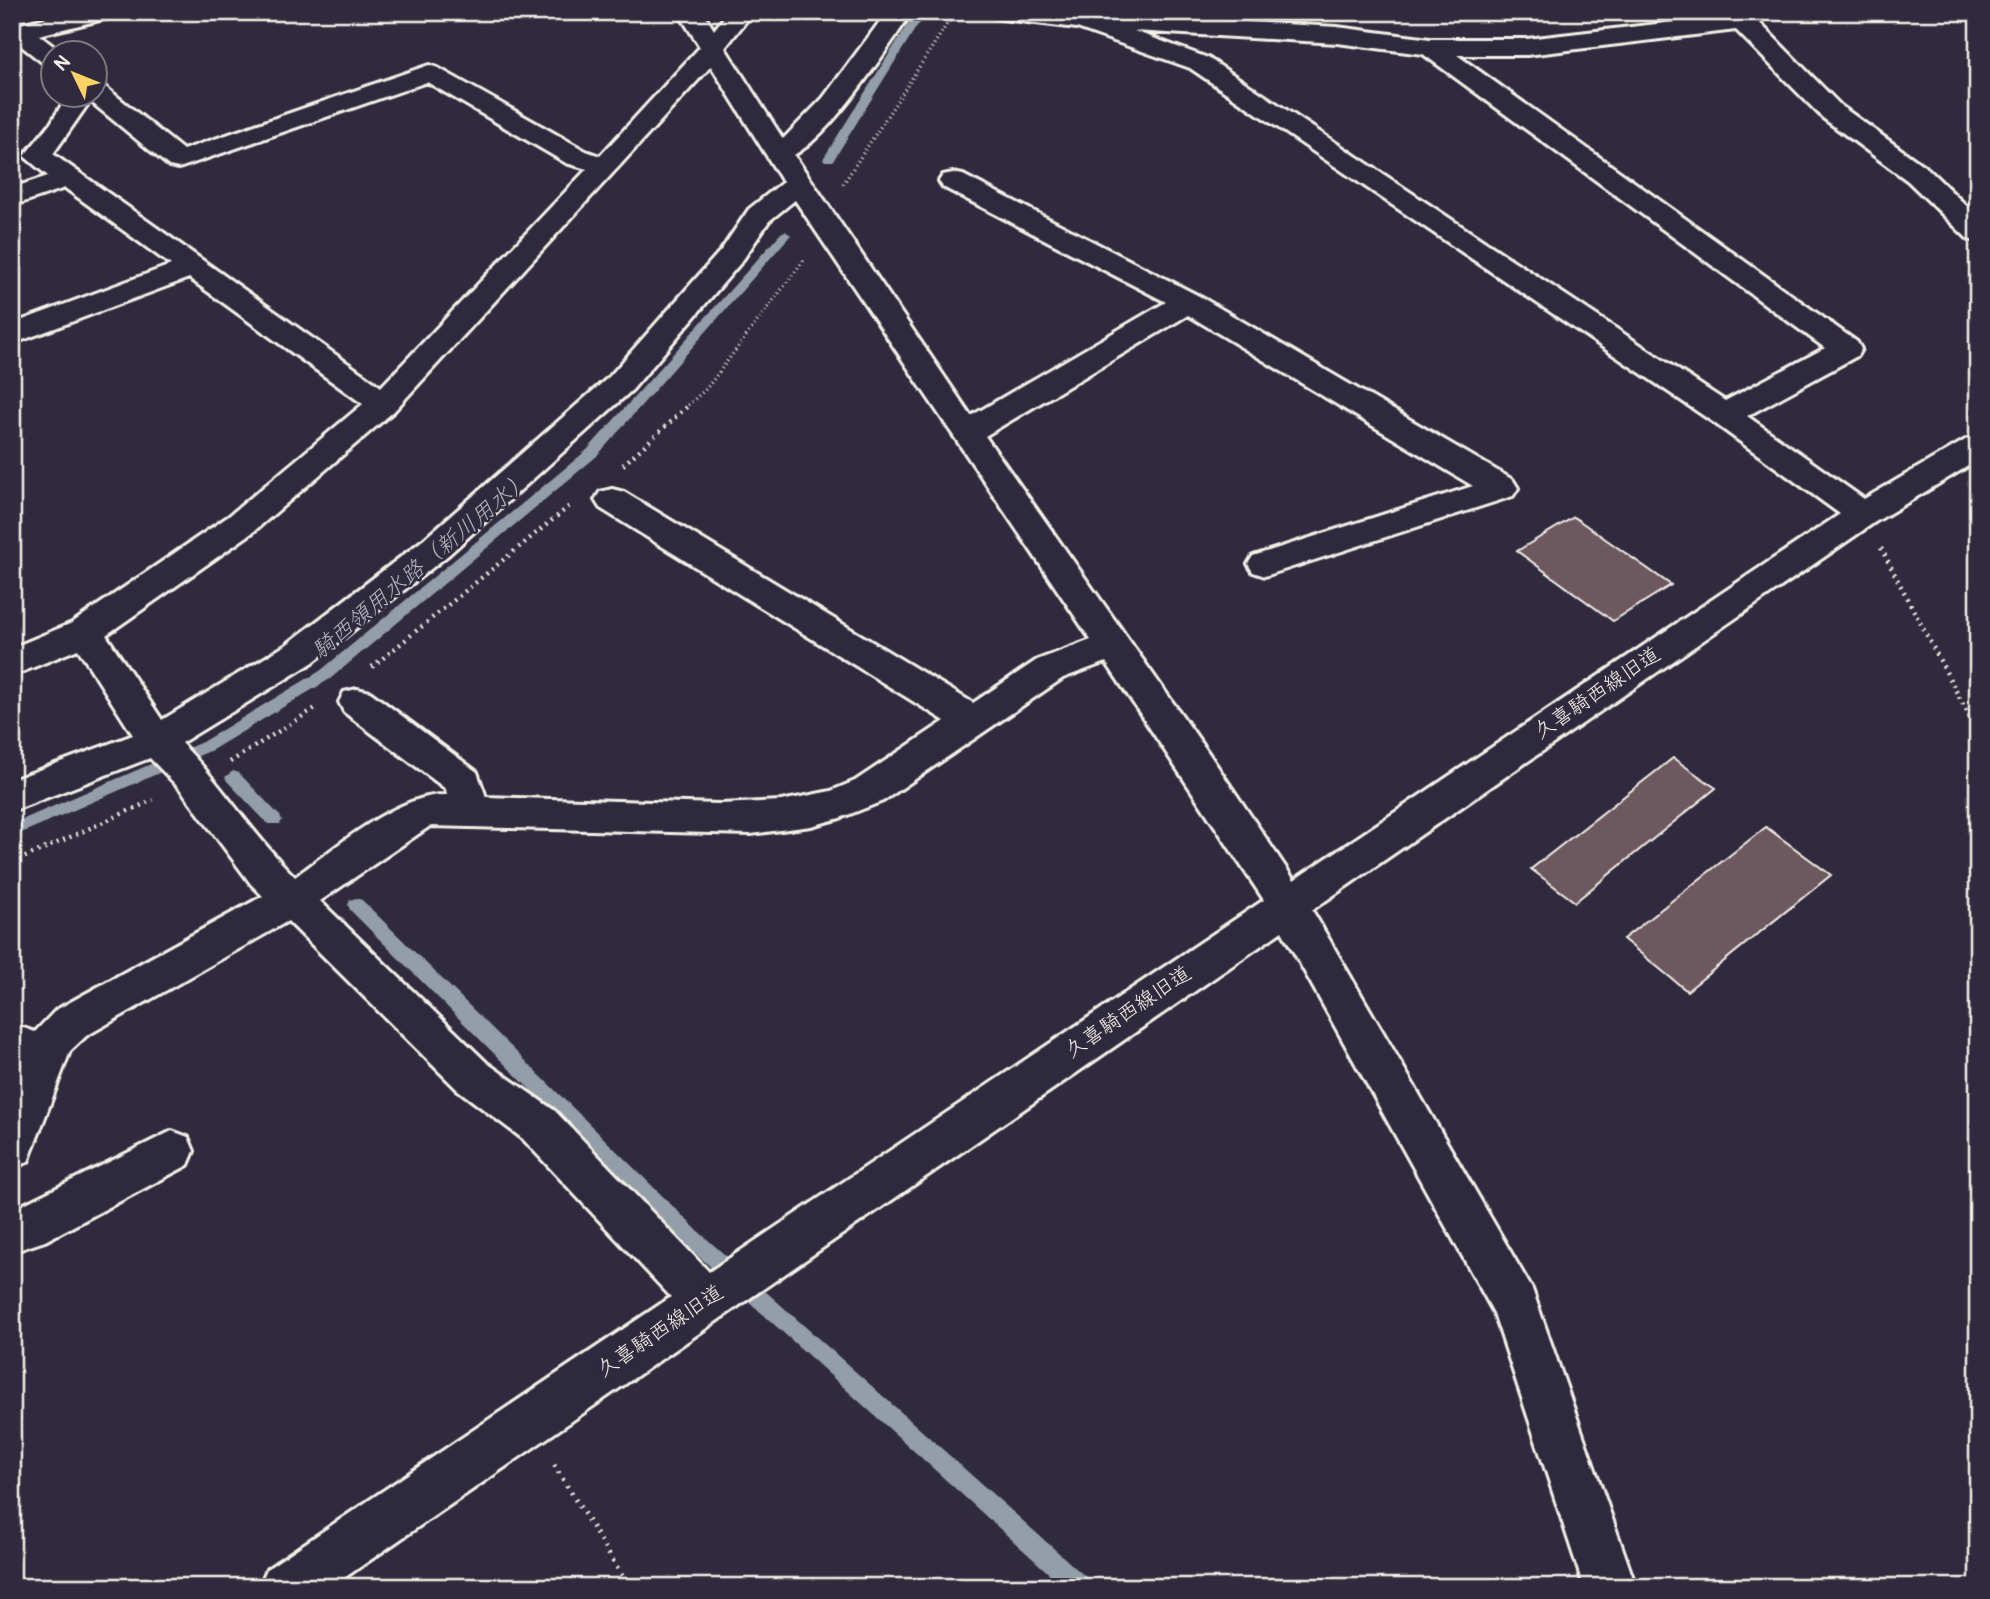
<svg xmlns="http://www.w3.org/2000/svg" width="1990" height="1599" font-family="Pangolin,'Klee One',sans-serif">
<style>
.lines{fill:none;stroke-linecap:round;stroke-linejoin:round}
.stream{fill:#939ea8;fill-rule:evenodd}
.building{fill:#6e585f;stroke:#f4f1e8;stroke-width:2}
.minor-casing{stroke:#f4f1e8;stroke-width:6}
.path-far2{stroke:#f4f1e8;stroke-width:3.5;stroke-dasharray:1 3.5;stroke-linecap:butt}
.path-far1{stroke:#f4f1e8;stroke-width:4.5;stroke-dasharray:2 5;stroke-linecap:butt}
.path{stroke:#f4f1e8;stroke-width:5;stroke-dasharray:2 6;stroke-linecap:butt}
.minor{fill:#2f2a3d;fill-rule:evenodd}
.labels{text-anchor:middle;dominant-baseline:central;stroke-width:5;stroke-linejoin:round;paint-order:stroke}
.street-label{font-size:21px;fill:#f4f1e8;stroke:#2f2a3d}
.water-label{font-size:23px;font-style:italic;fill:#b3babd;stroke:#2f2a3d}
</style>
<rect width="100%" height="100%" fill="#2f2a3d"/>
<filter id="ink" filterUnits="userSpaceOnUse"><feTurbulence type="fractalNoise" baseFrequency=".0143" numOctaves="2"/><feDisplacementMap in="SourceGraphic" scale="14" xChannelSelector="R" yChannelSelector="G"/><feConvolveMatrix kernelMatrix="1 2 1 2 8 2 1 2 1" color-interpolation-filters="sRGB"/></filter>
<g filter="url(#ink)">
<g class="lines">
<g class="stream">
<polygon points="920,12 931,12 917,26 833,161 825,161 823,159 908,24"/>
<polygon points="785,231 791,235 789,237 597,456 330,679 212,750 12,837 12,824 202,742 320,671 587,450 781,233"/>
<polygon points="233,771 239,773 280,816 282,820 280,824 268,824 227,781 225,777"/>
<polygon points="356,898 362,900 697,1230 1088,1579 1091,1587 1064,1587 683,1242 350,910 348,905 350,900"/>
</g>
</g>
<g class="building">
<polygon points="1574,517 1671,585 1613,621 1517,551"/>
<polygon points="1673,758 1716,788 1575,902 1531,869"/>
<polygon points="1766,827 1831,875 1687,991 1623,939"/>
</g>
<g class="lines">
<defs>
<g id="minor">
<polygon points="71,12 115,12 112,17 39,35 61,52 52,52 52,66 43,63 15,41 12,41 12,26"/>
<path d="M678,12h25l11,18 14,-18h25l-28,36 58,91 40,-41 64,-86h25c-26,39 -80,122 -118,143l177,261 195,-114 -223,-115 -4,-6 4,-6 10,-2 10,2 236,121 314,184 5,8 -5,8 -236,76 -12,4 -12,-4 -5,-8 5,-8 220,-70 -285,-171 -203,121 222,315 87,129 546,-366 -127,-92 -523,-354 -113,-40 -75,-9 -9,-2 -3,-5h80l267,15 93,12h97l199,-23 -2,-4h25l92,94 87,63 50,48v25l-10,-3 -60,-58 -85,-63 -87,-88 -209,25h-70l400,287 4,7 -4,7 -110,60 117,83 103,-60 11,-3v24l-103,62 -563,388 220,379 104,298h-52l-90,-274 -212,-382 -951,656h-72l8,-18 404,-272 -148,-158 -66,-50 -169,-168 -202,115 -16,15 -42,111 -16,6v-78l10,-26 -10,-3v-37l23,8 21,-22 207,-114 -12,-12 -69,-93 -32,-33 -138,53v-31l121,-45 -55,-86 -66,27v-28l60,-25 157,-107 134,-112 -174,-126 -177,66v-20l159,-59 -106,-77 -53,18v-18l36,-12 -24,-20 27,-33 17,-29h26v-11l9,2 80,65 246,-85 9,3 148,83 14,5 100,-109zM1134,31l203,12 86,11 402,294 -100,53 -517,-343zM711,66l72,116 -34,27 -27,40 -112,127 -187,164 -137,105 -124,75 -56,-85 147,-103 141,-121zM427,82l139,81 21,6 -206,218 -328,-233 37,-53 79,65 10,2zM795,200l296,440 -54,20 -64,43 -349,-211 -12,-3 -12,3 -5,8 5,8 345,213 -90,60 -24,10 -50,10 -61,3 -234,-7 -9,-25 -107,-80 -13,-3 -13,3 -5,10 5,10 102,77 1,6c-49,-2 -113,54 -152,82 -42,-41 -72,-92 -114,-134l131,-80 135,-107 185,-166 110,-129 27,-40zM1106,662l158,238 -555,372 -154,-161 -68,-48 -167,-162 110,-75 321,8 60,-8 29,-8 43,-17 180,-123z"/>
<polygon points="172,1131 188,1137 194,1151 188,1165 45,1241 12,1252 12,1210"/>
</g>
</defs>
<use href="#minor" class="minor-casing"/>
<g class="path-far2">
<polyline points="843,184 955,12"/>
<polyline points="688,405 706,389 804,260"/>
</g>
<g class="path-far1">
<polyline points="623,465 690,404"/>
<polyline points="1881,548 1978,733"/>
<polyline points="372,667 572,504"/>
<polyline points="230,762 317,707"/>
<polyline points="12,863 153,800"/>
</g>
<polyline class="path" points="554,1465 629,1587"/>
<use href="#minor" class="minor"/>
</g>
</g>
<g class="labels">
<g class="street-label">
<text transform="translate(1597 693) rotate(-34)">久喜騎西線旧道</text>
<text transform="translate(1128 1012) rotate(-34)">久喜騎西線旧道</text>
<text transform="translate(660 1331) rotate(-34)">久喜騎西線旧道</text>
</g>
<g class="water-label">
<text transform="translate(421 565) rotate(-40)">騎西領用水路（新川用水）</text>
</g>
</g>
<rect width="1990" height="1599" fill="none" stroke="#2f2a3d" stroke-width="42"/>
<rect x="21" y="21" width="1948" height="1557" fill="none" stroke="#f4f1e8" stroke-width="2.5" filter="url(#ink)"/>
<g transform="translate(74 74) rotate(313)"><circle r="33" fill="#2f2a3d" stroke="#7e7a81" stroke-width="2"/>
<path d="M0-5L12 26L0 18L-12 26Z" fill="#ffd166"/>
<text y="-10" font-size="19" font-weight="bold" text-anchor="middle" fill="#f4f1e8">N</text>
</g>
</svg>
